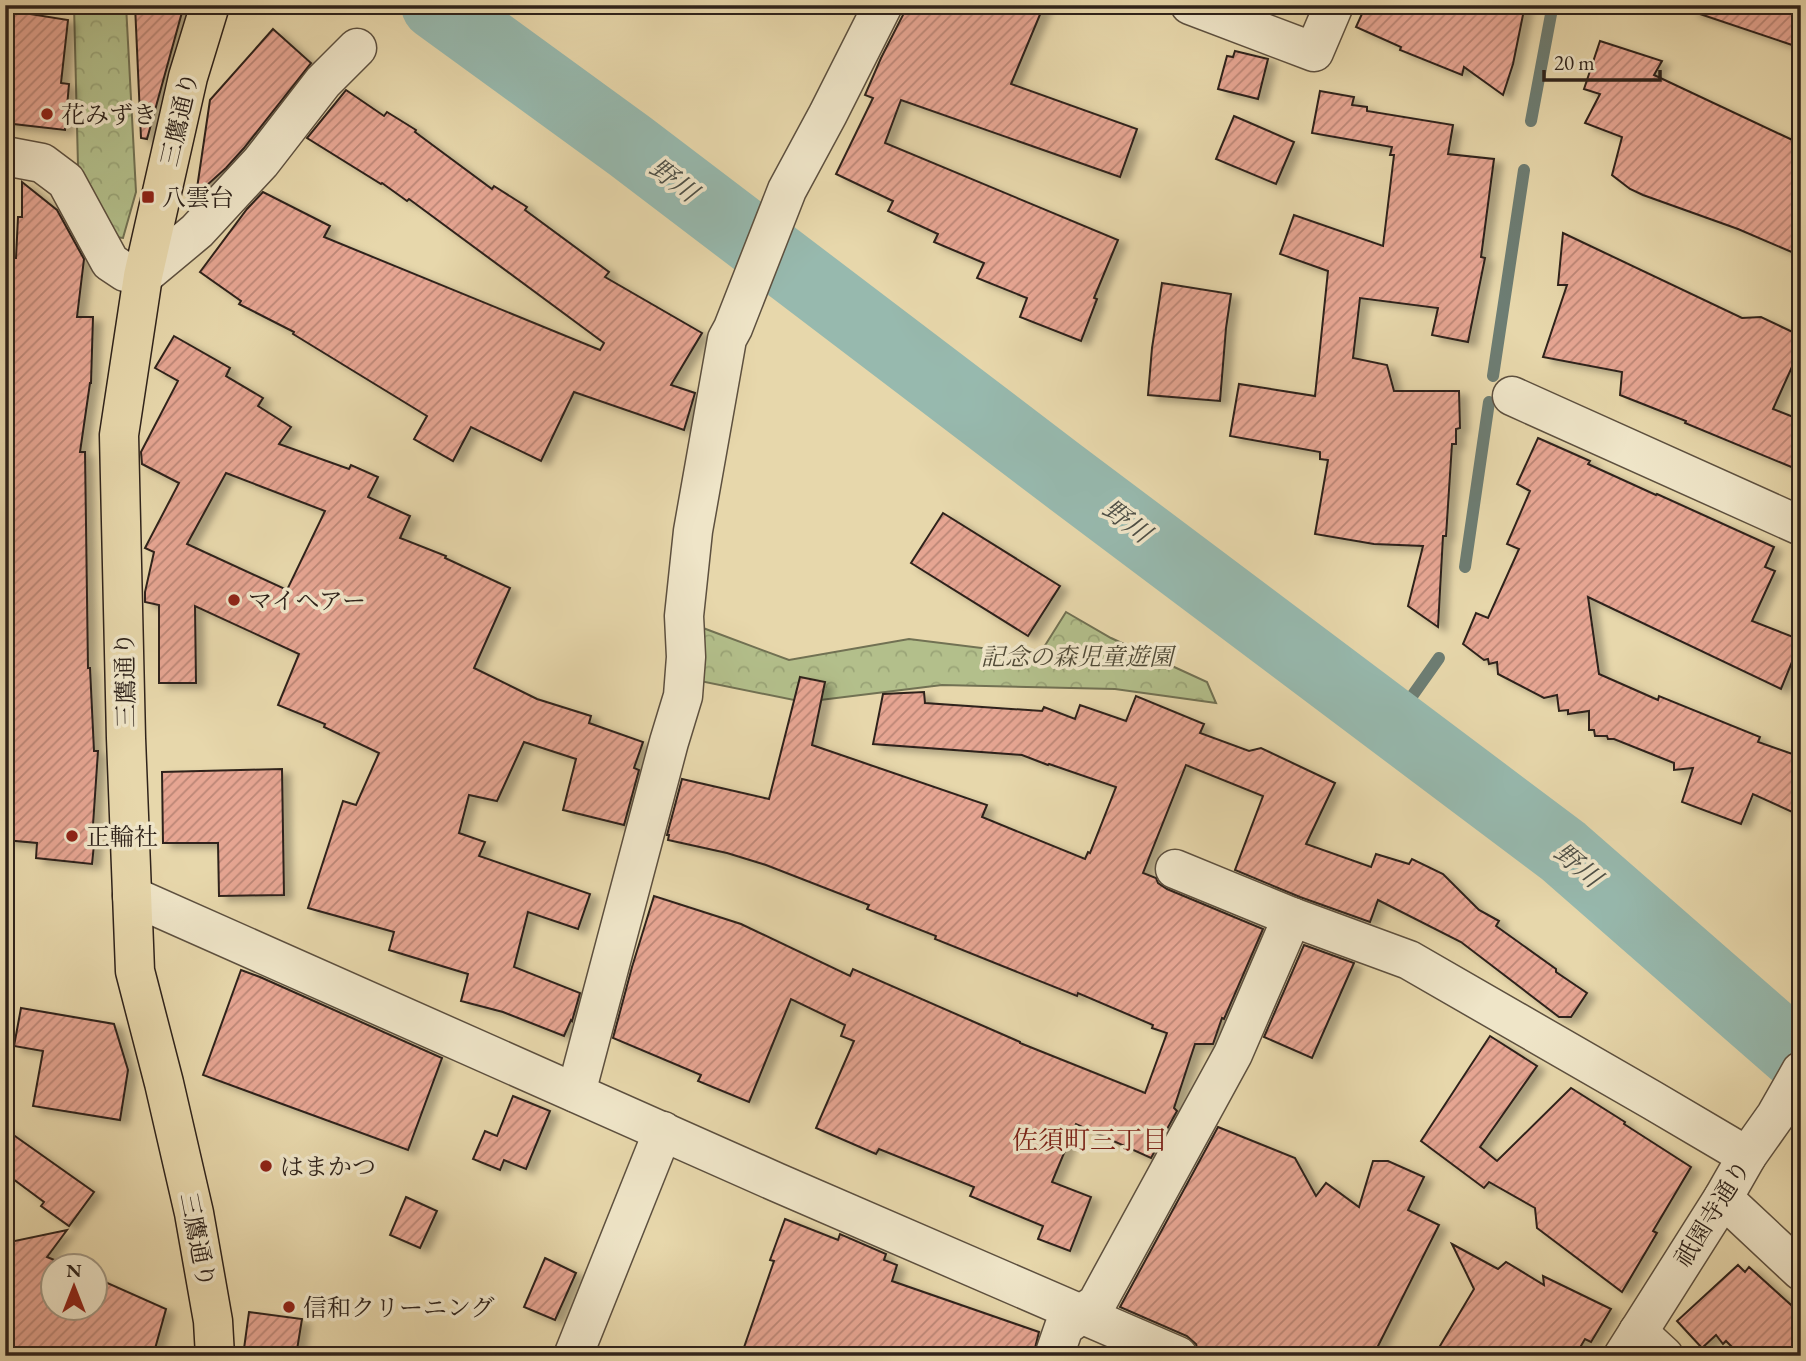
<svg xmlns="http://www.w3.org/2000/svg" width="1806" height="1361" font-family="'EB Garamond','Noto Serif JP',serif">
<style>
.forest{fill:url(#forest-crowns);stroke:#717153;stroke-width:2}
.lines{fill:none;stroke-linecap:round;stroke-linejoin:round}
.stream{stroke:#6d7d73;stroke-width:12}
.river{stroke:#97b9ae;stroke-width:70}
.building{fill:url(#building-hatch);stroke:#2f231b;stroke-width:2;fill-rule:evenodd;filter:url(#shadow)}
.minor-casing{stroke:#5d503f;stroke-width:41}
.major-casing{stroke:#2f231b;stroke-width:41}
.minor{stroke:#efe5c8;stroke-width:38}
.major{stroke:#e7d7ab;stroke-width:38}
.poi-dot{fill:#8f2418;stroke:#efe5c8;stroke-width:2.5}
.labels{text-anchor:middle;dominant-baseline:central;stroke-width:7;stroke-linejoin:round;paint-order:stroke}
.poi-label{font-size:24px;fill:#2f231b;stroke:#efe5c8;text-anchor:start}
.street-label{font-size:24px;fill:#2f231b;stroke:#efe5c8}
.park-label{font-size:24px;font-style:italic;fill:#504a37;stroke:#efe5c8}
.water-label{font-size:26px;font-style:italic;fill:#4e5047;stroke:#efe5c8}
.neighbourhood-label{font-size:26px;fill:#7a1f14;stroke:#efe5c8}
</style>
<defs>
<pattern id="forest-crowns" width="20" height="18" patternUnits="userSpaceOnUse" patternTransform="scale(1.75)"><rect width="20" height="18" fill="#b3bf8b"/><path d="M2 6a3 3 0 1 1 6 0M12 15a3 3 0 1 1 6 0" fill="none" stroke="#9aa477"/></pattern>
<pattern id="building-hatch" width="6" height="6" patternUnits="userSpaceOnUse" patternTransform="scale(1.75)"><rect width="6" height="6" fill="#e6a592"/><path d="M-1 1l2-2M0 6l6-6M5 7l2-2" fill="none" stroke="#bb8676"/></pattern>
<filter id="shadow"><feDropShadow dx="8" dy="4.5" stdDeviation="3.5" flood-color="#0004"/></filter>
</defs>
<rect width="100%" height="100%" fill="#e7d7ab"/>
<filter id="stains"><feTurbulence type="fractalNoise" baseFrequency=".00286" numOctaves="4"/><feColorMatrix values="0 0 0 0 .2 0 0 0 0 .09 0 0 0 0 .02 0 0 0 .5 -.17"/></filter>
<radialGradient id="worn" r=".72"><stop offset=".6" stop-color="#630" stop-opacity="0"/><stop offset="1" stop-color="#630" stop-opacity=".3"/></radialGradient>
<g class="forest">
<polygon points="74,5 126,5 136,192 123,238 107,236 78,166"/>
<polygon points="1066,612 1111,638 1207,682 1216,703 1115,689 942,685 804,702 700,681 703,628 789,660 909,639 1039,655"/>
</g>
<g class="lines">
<g class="stream">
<polyline points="1531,121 1552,9"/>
<polyline points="1493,376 1524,170"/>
<polyline points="1465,567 1489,402"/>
<polyline points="1393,723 1439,658"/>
</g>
<polyline class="river" points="436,5 630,146 1060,473 1563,851 1801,1059"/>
</g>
<g class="building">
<polygon points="135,5 184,5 147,139 141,138"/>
<polygon points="905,5 1044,5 1011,84 1137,129 1120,177 901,100 885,143 1118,240 1094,298 1097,299 1081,341 1020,317 1027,298 977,278 984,263 934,242 938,234 888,211 893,201 836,174 873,98 865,95 881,58 903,15"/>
<polygon points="1366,5 1525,5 1513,64 1503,95 1464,67 1462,75 1400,50 1401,47 1356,27"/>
<polygon points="1692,5 1801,5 1801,48 1691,11"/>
<polygon points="5,10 68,20 61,83 69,84 65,130 5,123"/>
<polygon points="273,29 311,63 244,148 226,168 196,195 210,100"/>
<polygon points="1600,41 1662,61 1654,75 1801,144 1801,256 1738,229 1643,195 1630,189 1612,175 1622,137 1585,123 1600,94 1584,89"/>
<polygon points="1235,51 1268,59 1258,99 1218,89 1227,56 1233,57"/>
<polygon points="346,90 384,116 387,112 416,130 415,132 492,189 494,186 527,207 525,210 609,272 605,277 702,333 671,385 695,393 684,430 574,392 541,461 471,427 453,461 414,439 427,416 293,334 294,332 239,304 241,301 200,272 247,209 263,192 330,226 324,237 600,350 604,343 409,199 407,201 382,183 381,184 307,138"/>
<polygon points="1320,91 1354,97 1352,105 1367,107 1367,111 1453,125 1448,154 1494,159 1481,257 1485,258 1468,342 1432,335 1438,308 1360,298 1353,358 1387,365 1394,391 1459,391 1460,428 1456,429 1456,444 1452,444 1446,536 1443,536 1438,627 1408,606 1423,546 1374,544 1315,534 1328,460 1320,459 1320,452 1230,436 1239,384 1315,396 1328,271 1280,254 1294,215 1383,246 1394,155 1390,155 1392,147 1312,133"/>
<polygon points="1234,116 1294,142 1276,184 1216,159"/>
<polygon points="22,182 57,210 84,259 77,317 93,317 91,383 90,383 80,452 85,452 88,668 90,668 94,751 98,751 93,825 96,825 92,864 36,858 37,843 5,840 5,767 9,724 5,724 5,296 10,258 16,258 18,217 22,217"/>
<polygon points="1563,233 1742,318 1761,317 1801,336 1801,347 1773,409 1801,420 1801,471 1685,423 1686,421 1620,395 1622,372 1543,357 1567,285 1558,285"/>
<polygon points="1162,283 1231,294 1226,328 1220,401 1148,395 1152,348"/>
<path d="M174,336l56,32 -4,8 37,22 -5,8 33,21 -12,17 70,25 2,-4 27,12 -10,20 42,19 -10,22 46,18 -1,2 65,30 -36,80 63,31 54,17 -2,7 54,19 -9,26 5,2 -15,55 -61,-15 13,-51 -52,-17 -27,59 -28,-6 -10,38 26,9 -6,14 111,38 -12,35 -50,-17 -14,55 66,26 -8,28 -1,-1 -7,16 -61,-24 -42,-11 7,-27 -79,-24 5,-18 -86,-24 35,-107 13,4 23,-52 -55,-26 1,-3 -47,-19 21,-51 -104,-48 1,77h-37v-78l-14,-3v-10l9,-40 -9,-4 34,-65 -37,-19 -1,-12 37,-71 -23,-13zM226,473l99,38 -38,79 -100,-46z"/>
<polygon points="1538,438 1590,461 1588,464 1656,495 1657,494 1774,547 1765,567 1775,571 1752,621 1801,640 1781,689 1588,597 1599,674 1658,700 1659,696 1760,737 1758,742 1801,757 1801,816 1753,794 1741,824 1682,802 1693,768 1674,770 1674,763 1614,739 1608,739 1607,736 1595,736 1594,730 1589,730 1589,711 1568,714 1568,710 1559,711 1557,695 1544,698 1498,674 1497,662 1489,664 1488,659 1484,660 1463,644 1476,613 1488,618 1519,549 1507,544 1530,491 1517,484"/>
<polygon points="943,513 1060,586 1028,636 911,563"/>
<polygon points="800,677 825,682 812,745 987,805 982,817 1085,859 1088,852 1090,853 1116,787 1049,764 1048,765 1022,755 873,744 883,694 924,692 925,703 1042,711 1044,707 1075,719 1080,705 1126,721 1136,696 1204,724 1200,733 1249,751 1261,748 1335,783 1306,844 1371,867 1376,854 1409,864 1412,859 1443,874 1479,910 1499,921 1496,926 1556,969 1556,972 1587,993 1571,1017 1559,1017 1461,942 1378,900 1370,922 1300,897 1235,870 1263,796 1186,765 1143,873 1156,878 1158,883 1167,889 1263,929 1224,1019 1222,1018 1213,1044 1195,1044 1174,1108 1177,1111 1151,1158 1076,1124 1052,1182 1091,1197 1070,1251 1038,1239 1043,1226 970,1196 974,1187 879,1149 876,1154 816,1128 854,1041 841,1036 845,1025 791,999 749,1102 698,1081 701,1075 613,1038 632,967 654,896 741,924 850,976 853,969 1020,1042 1020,1043 1145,1093 1167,1033 1152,1028 1153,1025 1078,993 1077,996 935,939 936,936 867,909 869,905 766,865 727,853 668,840 669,835 667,835 682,779 769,799"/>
<polygon points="282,769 284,895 219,896 218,843 163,843 162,772"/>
<polygon points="1304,945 1354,963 1312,1058 1264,1037"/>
<polygon points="241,970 260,977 442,1058 408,1150 203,1075"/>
<polygon points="21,1008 114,1024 128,1070 120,1120 33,1106 43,1051 14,1046"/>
<polygon points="1490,1036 1537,1066 1480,1147 1497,1161 1571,1088 1625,1122 1624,1124 1691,1167 1653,1231 1657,1233 1622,1292 1537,1228 1535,1208 1489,1182 1484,1188 1421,1141"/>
<polygon points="513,1096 550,1111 526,1169 504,1160 500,1170 473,1159 485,1131 497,1136"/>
<polygon points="1218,1127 1295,1158 1316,1196 1326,1183 1359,1207 1373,1161 1388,1161 1424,1177 1408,1210 1439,1225 1373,1356 1199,1356 1196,1344 1187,1336 1120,1307"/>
<polygon points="5,1129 94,1192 69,1226 41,1206 44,1202 5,1173"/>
<polygon points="406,1197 437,1211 420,1248 390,1235"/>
<polygon points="785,1219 838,1240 840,1234 886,1254 884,1260 897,1265 892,1281 1039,1332 1033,1356 741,1356 774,1261 770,1260"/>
<polygon points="67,1230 47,1257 69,1266 52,1266 52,1308 94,1308 94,1277 166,1309 153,1356 5,1356 5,1243"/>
<polygon points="1452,1244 1498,1269 1506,1262 1544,1285 1543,1276 1611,1309 1591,1342 1585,1339 1575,1356 1434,1356 1474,1289"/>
<polygon points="545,1258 576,1273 555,1320 524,1307"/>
<polygon points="1738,1265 1745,1272 1749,1267 1801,1314 1801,1356 1741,1356 1726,1341 1723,1344 1716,1335 1702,1348 1677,1321"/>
<polygon points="249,1312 302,1319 296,1356 243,1356"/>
</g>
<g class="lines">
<defs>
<g id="minor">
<polyline points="1190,5 1314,52 1334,5"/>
<polyline points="5,156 42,163 66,181 110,262 125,272 143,276 197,231 261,162 323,82 357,48"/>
<polyline points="1512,396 1801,526"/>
<polyline points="1175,869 1292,917 1409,960 1652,1100 1747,1156"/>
<polyline points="132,896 776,1182 1178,1356"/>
<polyline points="576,1093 669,742 683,696 686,657 684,616 693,531 727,339 733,328 787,190 828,114 883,5"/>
<polyline points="1723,1198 1801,1271"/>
<polyline points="1638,1332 1664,1356"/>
<polyline points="573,1356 663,1131"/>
<polyline points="1054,1356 1064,1327 1097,1303 1233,1054 1292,917"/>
<polyline points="1623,1356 1723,1198 1747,1156 1776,1115 1801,1071"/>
</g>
<polyline id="major" points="210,5 188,77 143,276 119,435 126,738 135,971 164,1083 194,1213 213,1321 215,1356"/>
</defs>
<use href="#minor" class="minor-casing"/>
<use href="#major" class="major-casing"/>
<use href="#minor" class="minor"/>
<use href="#major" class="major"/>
</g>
<g class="poi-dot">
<circle cx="47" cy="114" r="7"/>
<rect x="141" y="190" width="14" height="14" rx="3.5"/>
<circle cx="234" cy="600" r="7"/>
<circle cx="72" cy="836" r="7"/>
<circle cx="266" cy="1166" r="7"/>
<circle cx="289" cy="1307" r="7"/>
</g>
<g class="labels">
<g class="poi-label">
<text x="61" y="114">花みずき</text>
<text x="162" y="197">八雲台</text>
<text x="248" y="600">マイヘアー</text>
<text x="86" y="836">正輪社</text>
<text x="280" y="1166">はまかつ</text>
<text x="303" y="1307">信和クリーニング</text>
</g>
<g class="street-label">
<text transform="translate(179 119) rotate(-77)">三鷹通り</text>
<text transform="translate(125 680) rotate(-91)">三鷹通り</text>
<text transform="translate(1712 1213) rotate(-58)">祇園寺通り</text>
<text transform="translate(198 1240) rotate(79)">三鷹通り</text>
</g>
<g class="park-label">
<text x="1077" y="656">記念の森児童遊園</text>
</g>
<g class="water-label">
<text transform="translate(674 180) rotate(37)">野川</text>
<text transform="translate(1127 521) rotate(37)">野川</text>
<text transform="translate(1578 865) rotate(40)">野川</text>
</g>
<g class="neighbourhood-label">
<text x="1090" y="1140">佐須町三丁目</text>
</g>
</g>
<rect width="1806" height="1361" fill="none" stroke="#e7d7ab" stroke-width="28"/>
<rect x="7" y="7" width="1792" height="1347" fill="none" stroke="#2f231b" stroke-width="3.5"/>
<rect x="14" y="14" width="1778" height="1333" fill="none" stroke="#2f231b" stroke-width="2"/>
<g transform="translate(74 1287)"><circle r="33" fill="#efe5c8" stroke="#a29783" stroke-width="2"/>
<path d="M0-5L12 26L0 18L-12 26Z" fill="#8f2418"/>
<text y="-10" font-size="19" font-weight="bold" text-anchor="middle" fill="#2f231b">N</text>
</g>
<path d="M1544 70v10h116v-10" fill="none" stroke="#2f231b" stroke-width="3.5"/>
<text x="1554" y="70" font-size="21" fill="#2f231b" stroke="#efe5c8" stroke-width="5" paint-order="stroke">20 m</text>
<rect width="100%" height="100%" filter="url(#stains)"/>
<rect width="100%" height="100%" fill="url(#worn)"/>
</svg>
